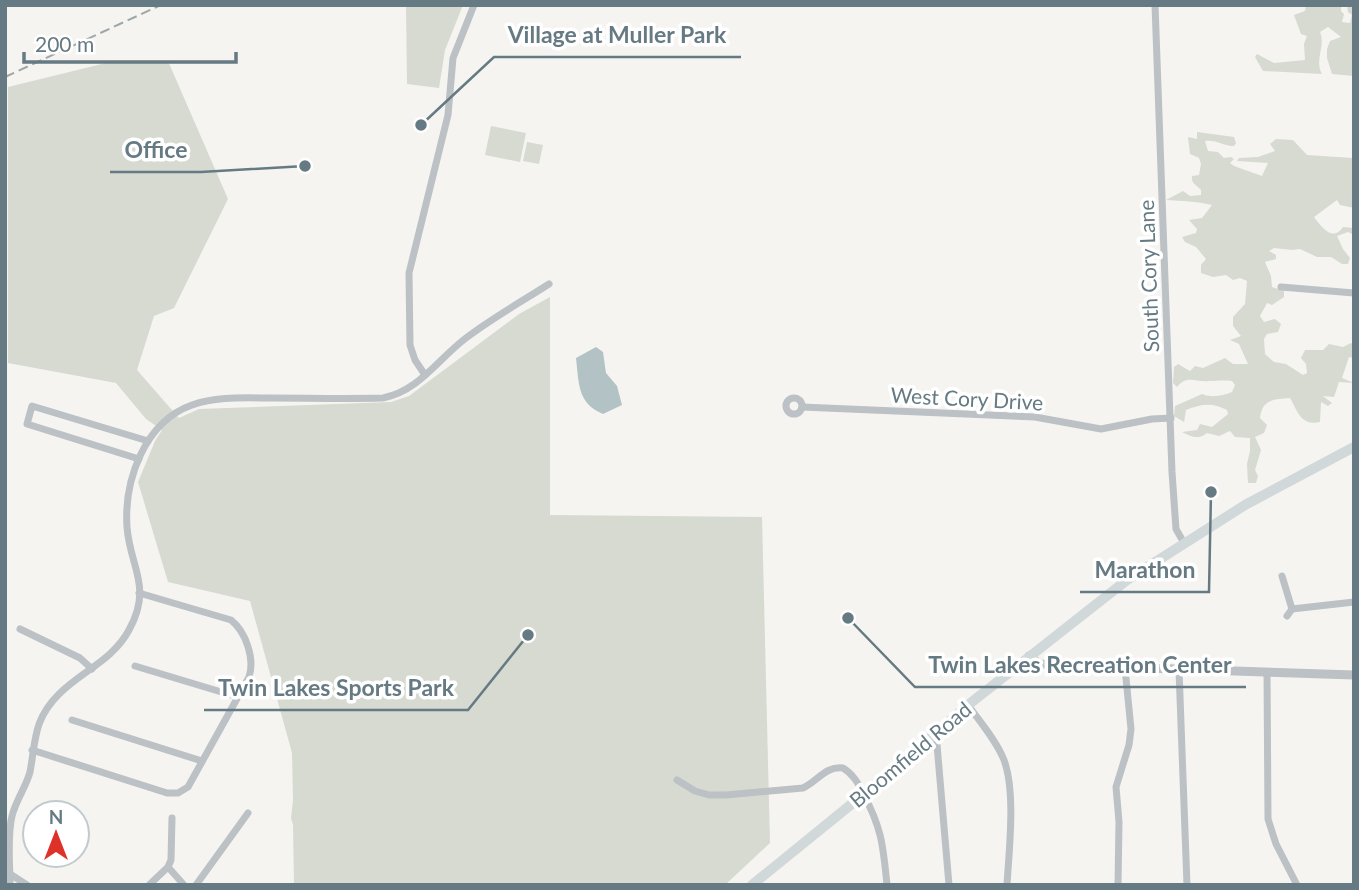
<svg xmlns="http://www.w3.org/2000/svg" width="1359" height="890" font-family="Lato,sans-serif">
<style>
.green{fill:#d6dad1}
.water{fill:#b3c3c5}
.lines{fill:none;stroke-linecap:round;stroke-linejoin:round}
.minor{stroke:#bbc1c4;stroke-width:7}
.tertiary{stroke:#bbc1c4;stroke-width:9}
.primary{stroke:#d1d8da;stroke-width:10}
.rail{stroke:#9da6a9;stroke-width:2;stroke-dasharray:10 5;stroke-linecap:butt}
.labels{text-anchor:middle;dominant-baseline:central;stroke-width:7;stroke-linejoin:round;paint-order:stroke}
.street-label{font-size:21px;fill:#657a82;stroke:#fff}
.leader{fill:none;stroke:#657a82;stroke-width:2.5}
.callout-dot{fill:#657a82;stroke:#fff;stroke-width:2.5}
.callout-label{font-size:23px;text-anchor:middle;font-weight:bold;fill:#657a82;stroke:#fff;stroke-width:7;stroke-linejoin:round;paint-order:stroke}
</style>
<rect width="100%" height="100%" fill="#f5f4f1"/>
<g class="green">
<polygon points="406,5 463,5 445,50 439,88 407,84"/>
<path d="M1306,5h35v6l3,3 -2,8 8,1 2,-8 -4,-3 -1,-7h7v71l-22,-2 -5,-16v-9l3,-8 11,-4 -13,-10 -8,5c6,14 -6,28 2,42l-59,-3 -8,-14 2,-3 17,9 31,-3 -1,-16 3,-8 -6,-2 -7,-19 11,-4z"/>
<polygon points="114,61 168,61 228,199 174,308 154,316 137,370 179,418 199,409 391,402 409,396 519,314 550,297 550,515 762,517 770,843 725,885 294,885 293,825 291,818 293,800 292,753 250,601 168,582 138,482 155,441 162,430 146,419 116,383 8,363 8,87"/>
<polygon points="491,126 526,133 520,162 485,155"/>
<path d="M1197,132l37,5 2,6 -2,3c-10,0 -19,-7 -29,-5l3,10 10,1 6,6 7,-1 3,2 -4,4 4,3 28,10 6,-13 -31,-2 2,-3 19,-1 17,-6 -5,-7 6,-5 17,1 14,15 46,3 1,-2v52l-14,-3 -3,-5 -23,17c8,11 19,25 29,10l11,1v7l-6,-3 -11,4 6,13 7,9 -2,6h-6l-11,-7h-14l-17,-8 -8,1 -18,-2 -5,3 7,4v4l-11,3 6,14 1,11 12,4v6l-12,8 -5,-2 -7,13 4,6 11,-3 6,5 -3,8 -11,2 -3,5 1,15 9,8 12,2 17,11 4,-2 -1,-9 -5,-6 4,-8h18l6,-6 14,3 8,-4 3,2v13l-5,-1 -7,21 12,5 -15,-1 -5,15 -11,-1 9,7 -4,3 -7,-4 -1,20c-19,4 -22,-10 -30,-24 -17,1 -28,2 -30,20l7,7 -3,8 -9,4 6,13 -6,20 3,6 -2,7h-8l-1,-19 3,-13v-13l-15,-1 -5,-6 -11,5 -12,-3c-9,7 -15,4 -25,-1l15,-2 3,-6 12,3 16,-13 -1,-4c-15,-8 -26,-6 -41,0l-2,12 -10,-6 1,-10 27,-12c9,4 21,2 30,-2l3,-7 -3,-4c-8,-1 -15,0 -23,0 -12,2 -22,-7 -32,6l-4,-4 1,-16 4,-3 12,7 5,-5 8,2 22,-10 8,6h15l-9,-20 -9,-4 11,-4 -8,-10v-9l12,-13 2,-23 -7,-3 -7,2 -7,-5 -13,2 -12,-4v-8l5,-6 -10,-12 -11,-5 -3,-5 14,-4 1,-4 -8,-9 13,-2 10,-13c-16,-4 -30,-4 -46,-5l17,-9 7,5 11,-1v-5c-5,-6 -10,-6 -9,-14l7,-1 2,-11 -2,-6 -9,-4 -2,-17 9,2z"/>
<polygon points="527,142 543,145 539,164 523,161"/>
</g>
<path class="water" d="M596,347l7,5 3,21 11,13 5,19 -19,9c-26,-11 -24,-31 -27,-56z"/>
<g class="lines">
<g class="minor">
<polyline points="1155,5 1172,472 1176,529 1184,543"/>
<polyline points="1281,287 1354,293"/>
<polyline points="425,375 415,360 410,345 409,273 448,115 453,58 474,5"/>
<circle cx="794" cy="406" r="8"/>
<polyline points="802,407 1035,417 1101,429 1152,419 1171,418"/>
<polyline points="139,459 27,424 32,406 148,441"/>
<polyline points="1282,576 1292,609 1287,616"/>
<polyline points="1292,609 1354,602"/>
<polyline points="20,629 80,658 92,669"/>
<polyline points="135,666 238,697"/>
<polyline points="1179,670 1187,885"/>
<polyline points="1267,672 1268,819 1276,844 1297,885"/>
<path d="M968,705c12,17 28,35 36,55 12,32 5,90 3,125"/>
<polyline points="72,720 202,761"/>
<polyline points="936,733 949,885"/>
<path d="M32,750l135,43h11l10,-6 61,-110c6,-18 -3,-45 -18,-57l-92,-27"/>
<path d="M677,780l18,11 14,4h17l77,-7c15,-7 22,-22 40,-20 10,6 15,15 20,25 19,36 20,52 24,92"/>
<polyline points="168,867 184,885"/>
<polyline points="10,874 27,885"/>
<path d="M10,885c0,-22 -3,-48 2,-69 4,-16 14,-29 18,-44 6,-32 3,-52 29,-78 23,-23 54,-34 70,-64 24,-44 1,-62 -2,-103 -3,-46 17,-105 65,-122 25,-9 53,-7 79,-7 37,0 75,1 112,0 36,-7 55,-39 83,-60 26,-20 55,-36 83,-54"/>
<polyline points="149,885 168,867 171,860 172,818"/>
<polyline points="196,885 248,813"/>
<polyline points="1118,885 1119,822 1116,787 1129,745 1131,729 1125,668"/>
</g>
<polyline class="tertiary" points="1029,656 1040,664 1056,665 1354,675"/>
<polyline class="primary" points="752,885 864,794 968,705 1127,580 1245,505 1354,447"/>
<polyline class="rail" points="5,77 161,5"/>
</g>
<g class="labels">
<g class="street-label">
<text transform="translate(1148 276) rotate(-92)">South Cory Lane</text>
<text transform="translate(967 398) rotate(3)">West Cory Drive</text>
<text transform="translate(910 754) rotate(-40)">Bloomfield Road</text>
</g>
</g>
<path class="leader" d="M421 125L494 57H741M305 166L201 172H110M1211 492L1209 592H1080M848 618L915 687H1246M528 635L468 710H204"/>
<g class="callout-dot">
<circle cx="421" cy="125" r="7"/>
<circle cx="305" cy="166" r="7"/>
<circle cx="1211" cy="492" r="7"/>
<circle cx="848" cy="618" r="7"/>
<circle cx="528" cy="635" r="7"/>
</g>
<g class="callout-label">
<text x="617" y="43">Village at Muller Park</text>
<text x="156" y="158">Office</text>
<text x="1145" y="578">Marathon</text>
<text x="1080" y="673">Twin Lakes Recreation Center</text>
<text x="336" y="696">Twin Lakes Sports Park</text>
</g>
<rect width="1359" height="890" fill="none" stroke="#657a82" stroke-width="14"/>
<g transform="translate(56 834)"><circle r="33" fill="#ffffff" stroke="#c1cacd" stroke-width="2"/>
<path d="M0-5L12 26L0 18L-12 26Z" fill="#de3129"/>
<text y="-10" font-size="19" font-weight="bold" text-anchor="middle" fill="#657a82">N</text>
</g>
<path d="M24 52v10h212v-10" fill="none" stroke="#657a82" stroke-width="3.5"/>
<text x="35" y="52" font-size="21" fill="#657a82" stroke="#ffffff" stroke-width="5" paint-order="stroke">200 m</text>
</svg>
